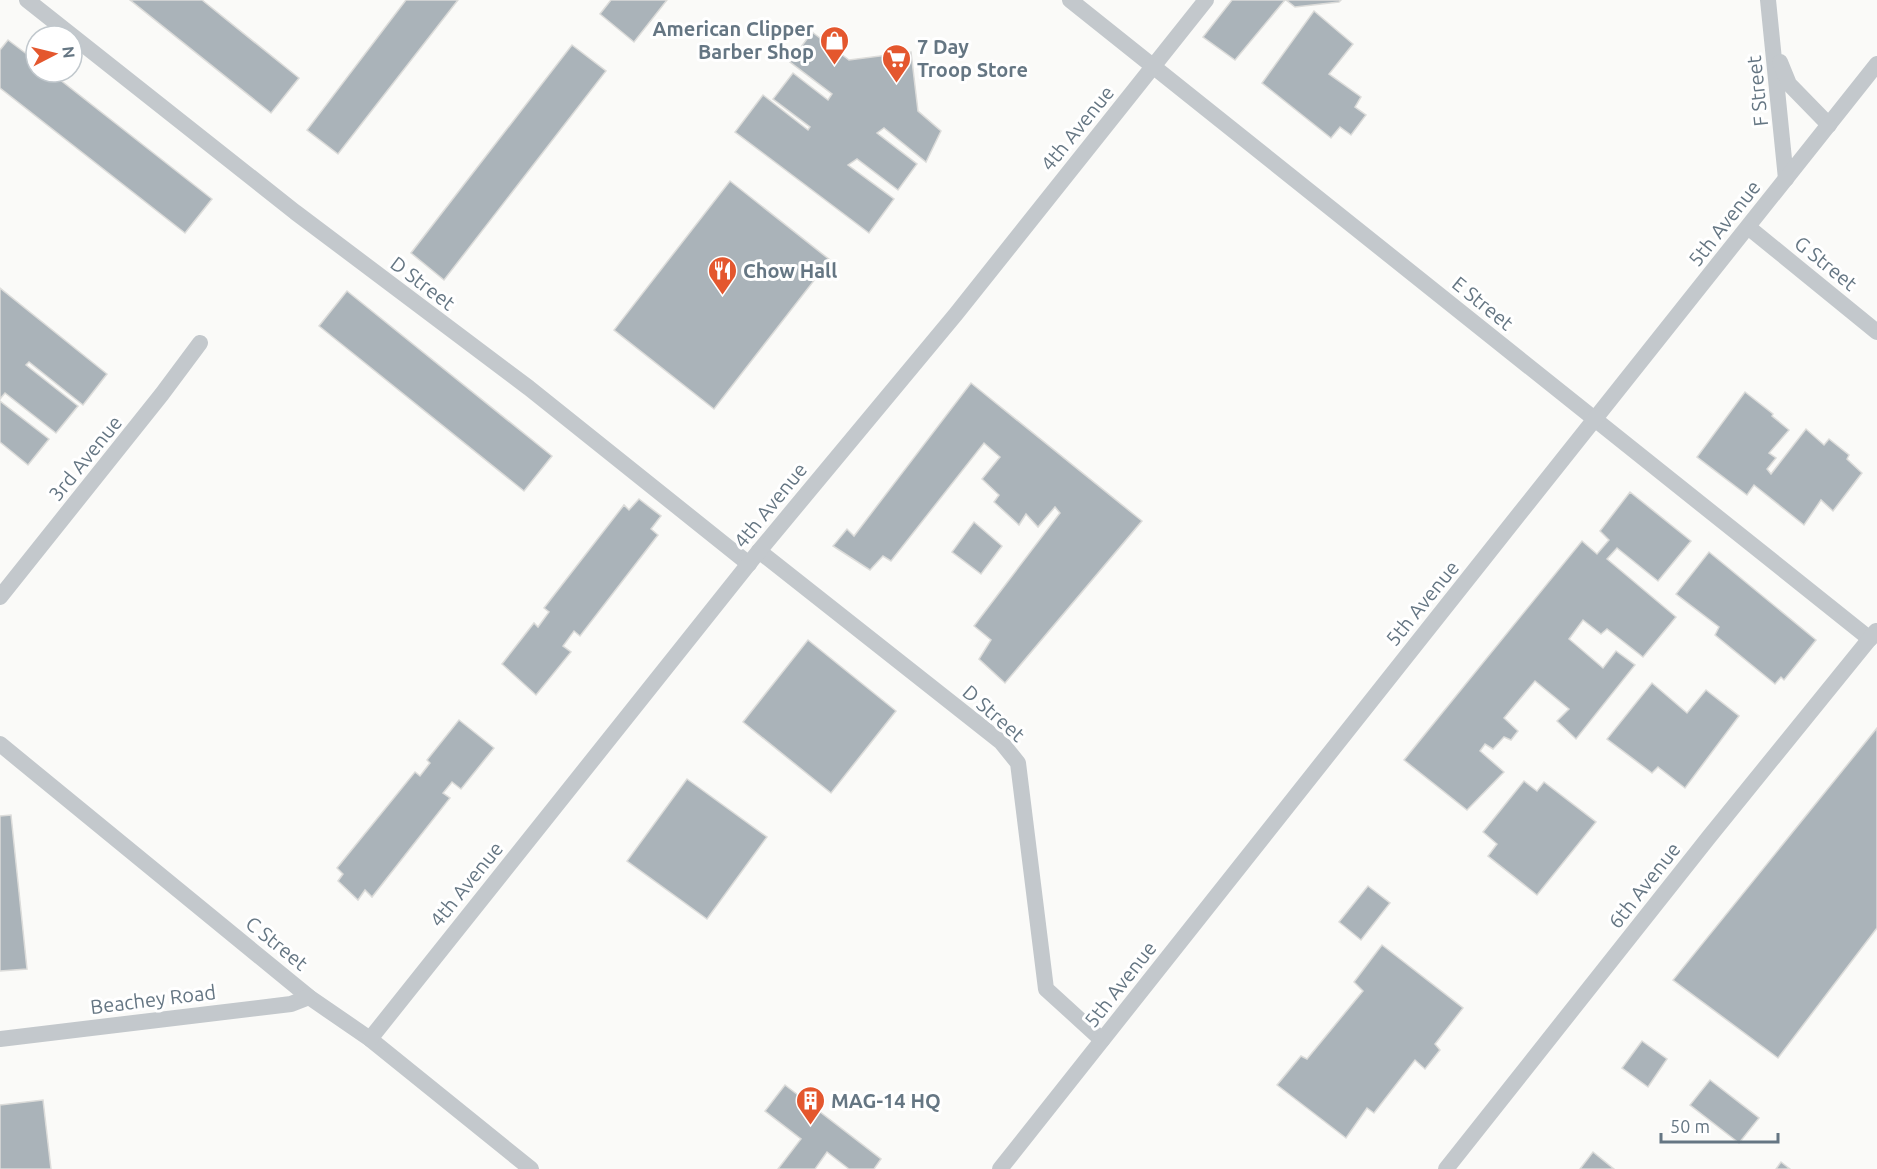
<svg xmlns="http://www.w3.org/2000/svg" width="1877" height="1169" font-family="Ubuntu,sans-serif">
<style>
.building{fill:#aab3b9;stroke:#dcdcda;stroke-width:1.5}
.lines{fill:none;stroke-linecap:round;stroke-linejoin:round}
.minor{stroke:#c3c8cc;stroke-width:16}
.labels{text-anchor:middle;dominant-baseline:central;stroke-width:6;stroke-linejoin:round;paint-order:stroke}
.poi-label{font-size:20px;font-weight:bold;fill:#657683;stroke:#fff;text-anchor:start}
.street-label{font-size:20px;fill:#657683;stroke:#fff}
</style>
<rect width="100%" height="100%" fill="#fafaf8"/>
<g class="building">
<polygon points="130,0 202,0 299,78 271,113"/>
<polygon points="406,0 458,0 338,154 307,130"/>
<polygon points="611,0 667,0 634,42 600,14"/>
<polygon points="1232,0 1285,0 1235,60 1203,37"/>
<polygon points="1286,0 1341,0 1339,2 1295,7"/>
<polygon points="1314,11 1353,44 1329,74 1361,97 1355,107 1366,115 1351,135 1340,127 1331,138 1262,83"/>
<polygon points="812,32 849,60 911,52 918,111 941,131 926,162 884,128 877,133 917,164 898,190 857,159 848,165 894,199 869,233 735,132 763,95 808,130 810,127 773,99 793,73 828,100 832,94 790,62"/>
<polygon points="8,40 36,61 36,72 50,72 212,199 185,233 0,88 0,50"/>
<polygon points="572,45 606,71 444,280 411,253"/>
<polygon points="730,181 830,260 714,409 614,330"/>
<polygon points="0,288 107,374 83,405 29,362 26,365 78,406 56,433 5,393 0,399"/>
<polygon points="347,291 552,456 524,491 319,326"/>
<polygon points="971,383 1142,521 1005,683 979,659 991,640 974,626 1060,513 1055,507 1038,527 1026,514 1019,525 994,502 999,495 982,479 1000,457 984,443 891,561 883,556 870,570 833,546 847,529 854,536"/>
<polygon points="1745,392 1773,414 1772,416 1789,430 1769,453 1776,458 1767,469 1771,474 1806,429 1824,445 1829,439 1849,455 1847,459 1862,473 1833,511 1821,500 1804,525 1754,485 1747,495 1697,457"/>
<polygon points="0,401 49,439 28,465 0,442"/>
<polygon points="1630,492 1691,541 1658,581 1617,548 1607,559 1676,617 1643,657 1607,629 1601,634 1583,620 1569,639 1603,668 1616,651 1635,665 1576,739 1557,721 1569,709 1535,681 1504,718 1518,731 1511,740 1504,737 1493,749 1485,744 1480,751 1504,772 1467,810 1404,760 1582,541 1597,554 1609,540 1600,531"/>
<polygon points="639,499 661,516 651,529 658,535 580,636 574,631 563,646 571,652 536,695 502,664 534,623 538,627 549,612 544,608 624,505 629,510"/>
<polygon points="974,522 1002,546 981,574 952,552"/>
<polygon points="1709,552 1816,640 1784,680 1781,677 1775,684 1715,635 1719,627 1676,594"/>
<polygon points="808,640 896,711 831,793 743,722"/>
<polygon points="1652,683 1687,713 1706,690 1739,716 1685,788 1658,767 1652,773 1607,739"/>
<polygon points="459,720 494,748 461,789 452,782 443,793 450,798 372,897 365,890 358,900 338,881 343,874 337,868 415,772 420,776 430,763 427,760"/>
<polygon points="1877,728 1877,928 1778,1058 1673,980"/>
<polygon points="687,779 767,837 707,919 627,861"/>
<polygon points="1524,781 1537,791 1544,782 1596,822 1537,895 1488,856 1497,844 1483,832"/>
<polygon points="11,815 27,969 0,971 0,816"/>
<polygon points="1368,886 1390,903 1361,940 1339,922"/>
<polygon points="1382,945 1463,1008 1435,1044 1440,1050 1425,1069 1415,1060 1374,1113 1367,1108 1346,1138 1277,1085 1301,1056 1307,1059 1363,991 1354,982"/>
<polygon points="1642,1041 1667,1059 1648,1087 1622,1068"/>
<polygon points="1710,1080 1759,1118 1739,1143 1690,1105"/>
<polygon points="785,1085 881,1159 874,1169 849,1169 827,1152 815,1169 778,1169 801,1139 765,1111"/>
<polygon points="43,1100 51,1169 0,1169 0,1105"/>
<polygon points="1593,1152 1614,1169 1580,1169"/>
<polygon points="1781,1162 1790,1169 1776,1169"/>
</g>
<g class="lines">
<g class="minor">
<polyline points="27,0 295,212 529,388 749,564"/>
<polyline points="1070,0 1870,639"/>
<polyline points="1768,0 1786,179"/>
<polyline points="1780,62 1789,84 1829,125"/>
<polyline points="1748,227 1877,332"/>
<polyline points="759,551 1001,742 1018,763 1046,989 1102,1040"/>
<polyline points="0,597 162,394 200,343"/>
<polyline points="0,744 309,997 370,1039 531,1169"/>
<polyline points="0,1039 291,1004 309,997"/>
<polyline points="370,1039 759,551 956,314 1206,0"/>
<path d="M1000,1169c292,-369 584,-737 877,-1105"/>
<polyline points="1446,1169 1709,837 1876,631"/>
</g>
</g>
<defs>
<symbol id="shop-pin" viewBox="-11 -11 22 30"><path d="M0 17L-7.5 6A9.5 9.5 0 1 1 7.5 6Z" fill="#e4572e" stroke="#fff"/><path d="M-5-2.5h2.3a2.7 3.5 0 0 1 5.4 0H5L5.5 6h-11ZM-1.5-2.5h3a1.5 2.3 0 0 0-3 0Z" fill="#fff"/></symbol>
<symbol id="supermarket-pin" viewBox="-11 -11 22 30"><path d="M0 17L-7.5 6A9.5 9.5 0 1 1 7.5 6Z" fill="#e4572e" stroke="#fff"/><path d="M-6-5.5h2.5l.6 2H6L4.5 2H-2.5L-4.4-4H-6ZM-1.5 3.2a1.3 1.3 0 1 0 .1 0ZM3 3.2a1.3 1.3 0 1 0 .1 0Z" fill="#fff"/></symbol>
<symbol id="restaurant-pin" viewBox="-11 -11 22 30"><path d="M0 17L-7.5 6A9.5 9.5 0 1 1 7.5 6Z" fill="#e4572e" stroke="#fff"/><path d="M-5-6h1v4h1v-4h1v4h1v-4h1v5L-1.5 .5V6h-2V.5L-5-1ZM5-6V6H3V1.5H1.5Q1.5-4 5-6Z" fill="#fff"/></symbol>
<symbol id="building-pin" viewBox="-11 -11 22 30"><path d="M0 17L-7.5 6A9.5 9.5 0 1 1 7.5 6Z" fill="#e4572e" stroke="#fff"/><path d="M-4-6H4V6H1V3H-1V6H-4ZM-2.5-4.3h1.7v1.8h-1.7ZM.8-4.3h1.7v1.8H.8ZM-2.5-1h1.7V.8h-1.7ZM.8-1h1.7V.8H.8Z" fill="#fff"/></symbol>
</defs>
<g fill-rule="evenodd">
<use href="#shop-pin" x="818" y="24" width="33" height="45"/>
<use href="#supermarket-pin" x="880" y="42" width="33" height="45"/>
<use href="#restaurant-pin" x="706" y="254" width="33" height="45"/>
<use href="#building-pin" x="794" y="1084" width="33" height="45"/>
</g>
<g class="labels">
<g class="poi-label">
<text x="814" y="28" text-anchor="end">American Clipper<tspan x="814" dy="23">Barber Shop</tspan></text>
<text x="917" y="46">7 Day<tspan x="917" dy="23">Troop Store</tspan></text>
<text x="743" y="270">Chow Hall</text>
<text x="831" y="1100">MAG-14 HQ</text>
</g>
<g class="street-label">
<text transform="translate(1757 91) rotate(-96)">F Street</text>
<text transform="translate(1077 128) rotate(-51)">4th Avenue</text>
<text transform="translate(1724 223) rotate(-52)">5th Avenue</text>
<text transform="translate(1826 263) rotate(39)">G Street</text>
<text transform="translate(423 283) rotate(37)">D Street</text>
<text transform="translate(1483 303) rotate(39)">E Street</text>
<text transform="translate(85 458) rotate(-51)">3rd Avenue</text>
<text transform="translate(770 505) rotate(-51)">4th Avenue</text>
<text transform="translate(1422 603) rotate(-51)">5th Avenue</text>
<text transform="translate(994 713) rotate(41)">D Street</text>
<text transform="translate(466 884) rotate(-51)">4th Avenue</text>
<text transform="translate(1644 885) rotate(-52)">6th Avenue</text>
<text transform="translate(277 943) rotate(39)">C Street</text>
<text transform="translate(1120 984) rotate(-52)">5th Avenue</text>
<text transform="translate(153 999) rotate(-7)">Beachey Road</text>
</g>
</g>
<g transform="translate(54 54) rotate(83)"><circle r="28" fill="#ffffff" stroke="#c1c8cd" stroke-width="1.5"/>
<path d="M0-4.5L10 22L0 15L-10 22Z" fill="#e4572e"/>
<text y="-9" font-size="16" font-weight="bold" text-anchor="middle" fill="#657683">N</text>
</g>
<path d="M1661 1133v9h117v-9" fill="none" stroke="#657683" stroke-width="3"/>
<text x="1670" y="1133" font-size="18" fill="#657683" stroke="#ffffff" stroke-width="4.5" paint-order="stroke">50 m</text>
</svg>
